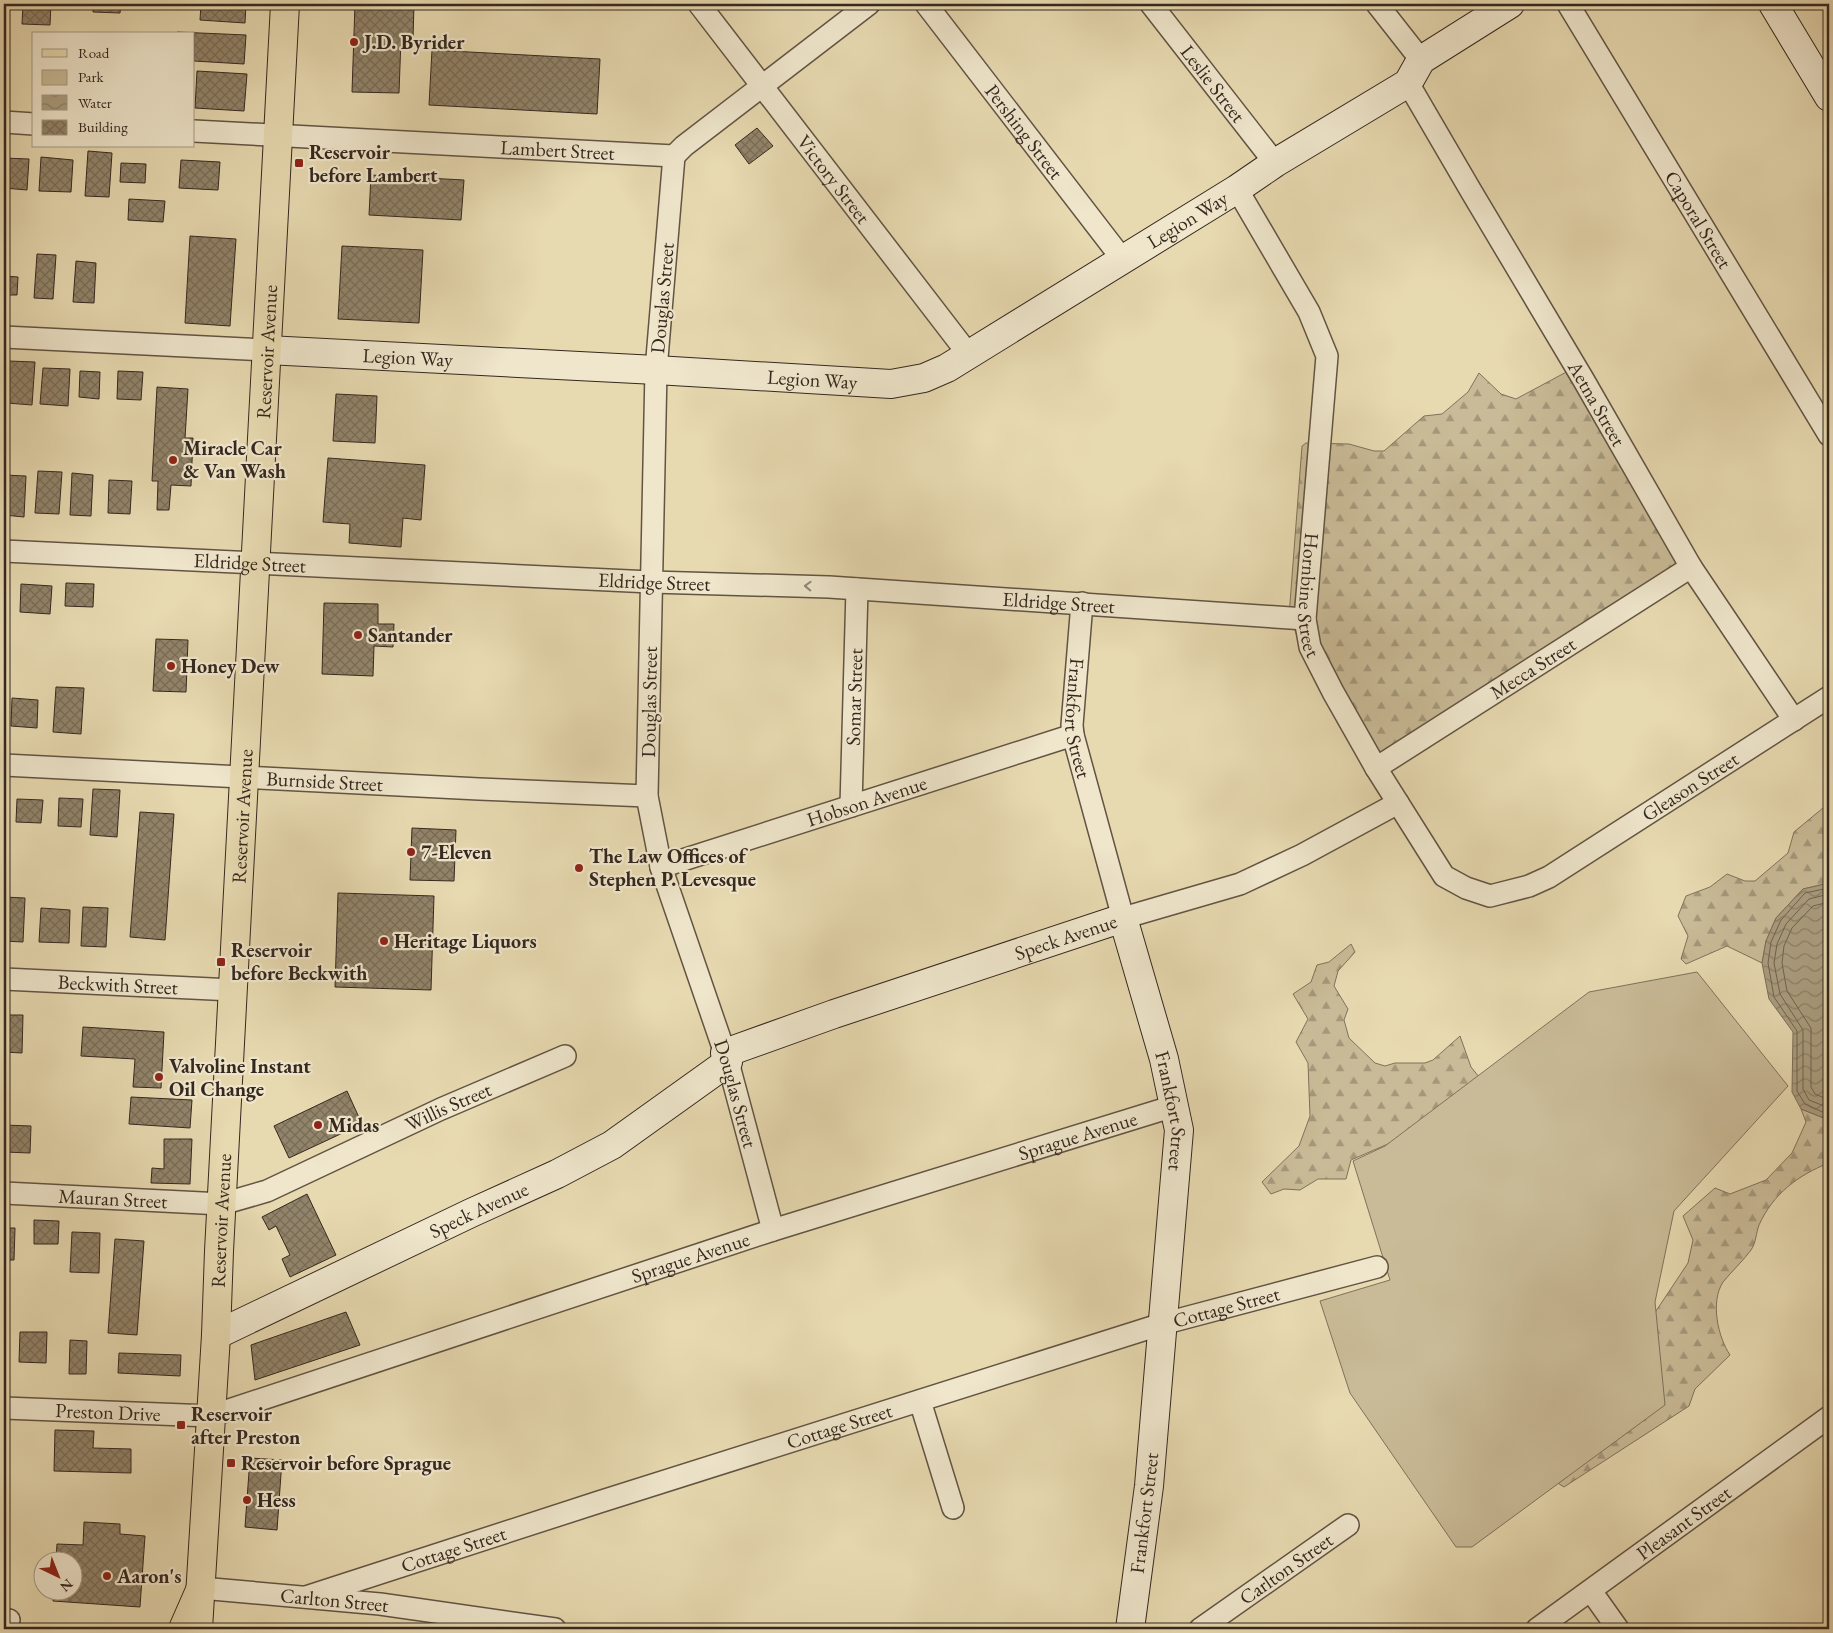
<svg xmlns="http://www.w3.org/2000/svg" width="1833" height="1633" font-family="'EB Garamond',serif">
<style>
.forest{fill:url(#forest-firs);stroke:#7f725b}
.park{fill:#c9bb97;stroke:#7f725b}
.water{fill:url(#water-waves);stroke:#7b6e59}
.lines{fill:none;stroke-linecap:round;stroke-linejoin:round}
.shore{stroke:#70624f;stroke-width:1}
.building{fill:url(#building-cross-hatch);stroke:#35281f}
.street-casing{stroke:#625443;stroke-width:24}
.secondary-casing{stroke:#35281f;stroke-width:30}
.primary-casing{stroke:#35281f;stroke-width:30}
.highway-casing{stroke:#35281f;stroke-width:30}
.street{stroke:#efe6cc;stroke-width:21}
.secondary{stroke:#efe6cc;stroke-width:28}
.primary{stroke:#e7d9b0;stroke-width:28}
.highway{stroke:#e7d9b0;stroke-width:28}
.oneway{stroke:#928776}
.poi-dot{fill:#8f2418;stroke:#efe6cc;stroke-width:2}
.labels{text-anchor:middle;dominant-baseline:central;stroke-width:4.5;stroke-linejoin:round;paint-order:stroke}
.poi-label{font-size:20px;font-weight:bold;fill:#35281f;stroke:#efe6cc;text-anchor:start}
.street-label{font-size:20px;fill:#35281f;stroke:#efe6cc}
</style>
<defs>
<pattern id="forest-firs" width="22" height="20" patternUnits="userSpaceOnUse" patternTransform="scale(1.25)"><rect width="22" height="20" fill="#c9bb97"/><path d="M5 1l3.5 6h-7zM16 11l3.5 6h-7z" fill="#a4987b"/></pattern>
<pattern id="water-waves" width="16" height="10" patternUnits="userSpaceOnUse" patternTransform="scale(1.25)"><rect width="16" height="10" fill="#aa9d7f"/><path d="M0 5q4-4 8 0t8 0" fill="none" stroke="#8b8067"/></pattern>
<pattern id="building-cross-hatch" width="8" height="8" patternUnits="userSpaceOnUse" patternTransform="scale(1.25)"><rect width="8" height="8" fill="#92846a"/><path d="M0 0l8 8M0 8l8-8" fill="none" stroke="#786c57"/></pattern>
</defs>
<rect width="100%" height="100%" fill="#e7d9b0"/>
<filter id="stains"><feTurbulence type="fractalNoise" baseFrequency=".004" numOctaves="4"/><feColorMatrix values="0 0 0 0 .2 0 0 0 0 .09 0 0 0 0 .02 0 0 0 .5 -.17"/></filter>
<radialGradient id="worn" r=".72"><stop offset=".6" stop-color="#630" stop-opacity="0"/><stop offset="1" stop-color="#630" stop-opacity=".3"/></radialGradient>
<g class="forest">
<polygon points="1572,369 1688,559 1379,758 1306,657 1289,616 1302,446 1306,443 1349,444 1374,451 1384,451 1424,416 1442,414 1468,392 1479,373 1501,394 1516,399"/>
<polygon points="1829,803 1829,883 1803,889 1776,918 1766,941 1762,963 1727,946 1686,964 1681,959 1688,936 1678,916 1686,896 1710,887 1727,874 1745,881 1755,881 1788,853 1794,832"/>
<polygon points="1351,944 1355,952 1338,971 1334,986 1348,1009 1344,1020 1349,1038 1375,1063 1385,1066 1395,1063 1425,1063 1433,1060 1460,1036 1471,1067 1484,1083 1450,1117 1351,1160 1346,1179 1318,1179 1300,1190 1284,1189 1271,1194 1262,1182 1299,1146 1310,1116 1308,1063 1296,1042 1308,1019 1293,994 1311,982 1317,965 1329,962"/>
<path d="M1801,1109l28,11v43c-31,12 -56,31 -70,62 -3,8 -3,18 -8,25 -8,11 -19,21 -28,32 -13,20 -5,55 7,73l-35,34 -6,17 -125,81 -21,-13 99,-142 46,-69 5,-23 -10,-24 32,-28 15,6 36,-14 26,-27 14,-31z"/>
</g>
<polygon class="park" points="1697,972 1788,1086 1674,1211 1655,1302 1665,1405 1472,1547 1456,1547 1350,1393 1320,1301 1390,1280 1353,1161 1385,1146 1589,992"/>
<polygon class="water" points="1829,883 1829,1120 1801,1109 1792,1092 1793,1032 1769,999 1762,963 1766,941 1776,918 1803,889"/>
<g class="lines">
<g class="shore">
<polyline points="1829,888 1805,893 1781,920 1771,942 1768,963 1774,997 1797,1031 1797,1091 1805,1104 1829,1115"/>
<polyline points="1829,894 1809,899 1786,924 1777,944 1774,963 1780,994 1803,1030 1803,1089 1809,1100 1829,1108"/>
<polyline points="1829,902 1813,906 1792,928 1784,946 1782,963 1787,991 1811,1028 1811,1087 1815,1094 1829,1100"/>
</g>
</g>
<g class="building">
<polygon points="23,4 51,4 50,25 22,24"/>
<polygon points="93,4 121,4 120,13 93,12"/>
<polygon points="201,4 246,4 245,23 200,20"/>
<polygon points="355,4 414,4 413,39 401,38 399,93 352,92"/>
<polygon points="177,32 246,35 244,64 194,61 194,34 177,34"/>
<polygon points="432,50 600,59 597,114 429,105"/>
<polygon points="197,71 247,74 244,111 195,108"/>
<polygon points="757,128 773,146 749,164 735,145"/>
<polygon points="88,151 112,153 109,197 85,196"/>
<polygon points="41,157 73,160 71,192 39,191"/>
<polygon points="4,158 29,159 27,190 4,188"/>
<polygon points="181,160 220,162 218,190 179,188"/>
<polygon points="121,163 146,164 145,183 120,182"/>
<polygon points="371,175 464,180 461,220 369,215"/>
<polygon points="129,199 165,201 163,222 128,220"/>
<polygon points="190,236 236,239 230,326 185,323"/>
<polygon points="342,246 423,250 419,323 338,319"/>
<polygon points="37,254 56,255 53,299 34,298"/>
<polygon points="76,261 96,263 94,303 73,302"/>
<polygon points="4,276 18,277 17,295 4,295"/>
<polygon points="9,361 35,362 32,405 7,403"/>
<polygon points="43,368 70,369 68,406 40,404"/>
<polygon points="80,371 100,372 99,399 79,397"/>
<polygon points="118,371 143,372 141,400 117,399"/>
<polygon points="157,387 188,389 185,438 193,438 191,486 171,485 169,510 157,510 158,481 152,481"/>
<polygon points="336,394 377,396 375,443 333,441"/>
<polygon points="328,458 425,465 421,520 403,518 401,547 349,543 350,524 323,522"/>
<polygon points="38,471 62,472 59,514 35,513"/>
<polygon points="72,473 93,475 91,516 70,515"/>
<polygon points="4,475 26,476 24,517 4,515"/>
<polygon points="109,480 132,481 130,514 108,513"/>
<polygon points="66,583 94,584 93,607 65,606"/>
<polygon points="21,584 52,586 50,614 20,612"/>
<polygon points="324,603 378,604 378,624 394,624 393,647 374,646 373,676 322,674"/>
<polygon points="156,639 188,640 186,692 153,691"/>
<polygon points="56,687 84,688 81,734 53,732"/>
<polygon points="12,698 38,700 37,728 11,726"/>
<polygon points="93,789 120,790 117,837 90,835"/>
<polygon points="59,798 83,799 81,827 58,826"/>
<polygon points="17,799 43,800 41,823 16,822"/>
<polygon points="140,812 174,814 165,940 130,937"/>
<polygon points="412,828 456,830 454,881 410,880"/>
<polygon points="338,893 434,896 431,990 335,987"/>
<polygon points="4,897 25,898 23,942 4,941"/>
<polygon points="83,907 108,908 106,947 81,946"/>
<polygon points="41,908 70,910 69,943 39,942"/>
<polygon points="4,1015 23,1015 22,1053 4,1052"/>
<polygon points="83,1027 164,1032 161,1088 133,1087 135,1059 81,1056"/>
<polygon points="347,1091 362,1124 289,1158 274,1126"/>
<polygon points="131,1097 192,1100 190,1128 129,1124"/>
<polygon points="4,1125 31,1126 30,1153 4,1152"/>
<polygon points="164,1139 192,1139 190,1184 151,1183 152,1168 164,1169"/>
<polygon points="307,1194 336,1255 290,1277 282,1259 290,1255 276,1226 269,1230 262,1217"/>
<polygon points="34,1220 59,1221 58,1244 34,1244"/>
<polygon points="4,1228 15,1228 14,1260 4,1260"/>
<polygon points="72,1232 100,1233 99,1273 70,1272"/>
<polygon points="115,1239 144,1241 137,1335 108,1333"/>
<polygon points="346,1312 360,1345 255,1380 251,1345"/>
<polygon points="20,1332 47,1332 46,1363 19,1362"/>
<polygon points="70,1340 87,1341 86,1374 69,1374"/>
<polygon points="119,1353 181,1355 180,1376 118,1373"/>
<polygon points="55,1430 94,1431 93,1448 131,1449 131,1473 54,1471"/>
<polygon points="4,1441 7,1441 4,1484"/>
<polygon points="250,1458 282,1460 277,1530 245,1527"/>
<polygon points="84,1522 120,1524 120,1534 145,1536 140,1607 53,1601 53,1590 72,1590 72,1560 56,1560 57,1544 83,1545"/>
</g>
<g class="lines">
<defs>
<g id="street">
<path id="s1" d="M699,4l270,351"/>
<path id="s2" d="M926,4l197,256"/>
<path id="s3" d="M1151,4l124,159"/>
<polyline points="1377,4 1421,60"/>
<path id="s4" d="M1568,4l261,431"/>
<path id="s5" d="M1408,83l63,108 112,188 108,188 103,153"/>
<polyline points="4,122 34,124"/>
<path id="s6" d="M194,131l480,25 10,-10 185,-142"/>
<path id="s7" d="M674,156l-18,214 -9,426 14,71 67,195 45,168"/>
<path id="s8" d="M1237,189l72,123 18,44 -22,263 5,28 23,45 43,76 68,108 22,12 24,8 39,-10 20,-9 280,-180"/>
<polyline points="4,337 267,350"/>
<path id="s9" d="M4,551l647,31 178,5 476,32"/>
<path id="s10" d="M1082,603l-10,122 1,10 50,183 117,-34 62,-29 96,-52"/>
<path id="s11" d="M4,765l475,24 168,7"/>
<path id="s12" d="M1376,768l315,-201"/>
<path id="s13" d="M851,806l6,-217"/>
<path id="s14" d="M661,867l412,-132"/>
<path id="s15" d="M4,979l229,11"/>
<path id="s16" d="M4,1193l218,11 45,-13 174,-82 124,-53"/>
<polyline points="920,1401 953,1508"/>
<path id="s17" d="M4,1408l207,8 562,-186 401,-124"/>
<path id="s18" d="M201,1588l179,16 175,25"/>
<polyline points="1591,1591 1618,1629"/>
<path id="s19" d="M306,1597l293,-95 563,-178 215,-57"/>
<polyline points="4,1620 9,1620"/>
<path id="s20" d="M1200,1629l148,-104"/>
<path id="s21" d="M1537,1629l292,-212"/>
</g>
<g id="secondary">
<polyline points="1773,4 1829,97"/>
<path id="s22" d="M267,350l389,20 235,14 33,-6 23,-10 290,-179 38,-26 133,-80 13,-23 89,-56"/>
<path id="s23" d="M725,1053l109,-39 289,-96 41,141 15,71 -30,356 -19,143"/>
<path id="s24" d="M216,1335l255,-122 86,-39 55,-29 116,-83"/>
</g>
<g id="primary">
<path id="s25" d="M198,1629l18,-294 3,-84 66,-1247"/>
</g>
<polyline id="highway" points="183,1629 201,1588"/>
</defs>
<use href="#street" class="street-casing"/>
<use href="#secondary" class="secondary-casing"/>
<use href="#primary" class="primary-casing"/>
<use href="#highway" class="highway-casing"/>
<use href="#street" class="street"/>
<use href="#secondary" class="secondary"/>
<use href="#primary" class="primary"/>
<use href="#highway" class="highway"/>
</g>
<defs><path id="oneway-chevron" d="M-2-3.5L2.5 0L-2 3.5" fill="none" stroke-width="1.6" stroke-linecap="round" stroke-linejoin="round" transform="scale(1.25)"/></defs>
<use class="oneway" href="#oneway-chevron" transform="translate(808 586) rotate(-178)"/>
<g class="poi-dot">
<circle cx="354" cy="42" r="5"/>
<rect x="294" y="158" width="10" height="10" rx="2.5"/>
<circle cx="173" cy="460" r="5"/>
<circle cx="358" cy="635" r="5"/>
<circle cx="171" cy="666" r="5"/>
<circle cx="411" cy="852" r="5"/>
<circle cx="579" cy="868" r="5"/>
<circle cx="384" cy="941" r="5"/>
<rect x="216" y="957" width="10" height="10" rx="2.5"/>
<circle cx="159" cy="1077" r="5"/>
<circle cx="318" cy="1125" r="5"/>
<rect x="176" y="1420" width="10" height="10" rx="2.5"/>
<rect x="226" y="1458" width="10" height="10" rx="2.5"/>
<circle cx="247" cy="1500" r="5"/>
<circle cx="107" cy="1576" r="5"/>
</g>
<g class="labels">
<g class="poi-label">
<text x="364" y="42">J.D. Byrider</text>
<text x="309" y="152">Reservoir<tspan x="309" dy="23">before Lambert</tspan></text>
<text x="183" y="448">Miracle Car<tspan x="183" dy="23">&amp; Van Wash</tspan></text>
<text x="368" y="635">Santander</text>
<text x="181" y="666">Honey Dew</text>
<text x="421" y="852">7-Eleven</text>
<text x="589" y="856">The Law Offices of<tspan x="589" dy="23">Stephen P. Levesque</tspan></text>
<text x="394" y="941">Heritage Liquors</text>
<text x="231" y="950">Reservoir<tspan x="231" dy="23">before Beckwith</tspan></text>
<text x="169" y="1066">Valvoline Instant<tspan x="169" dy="23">Oil Change</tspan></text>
<text x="328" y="1125">Midas</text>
<text x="191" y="1414">Reservoir<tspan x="191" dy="23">after Preston</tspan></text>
<text x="241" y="1463">Reservoir before Sprague</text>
<text x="257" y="1500">Hess</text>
<text x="117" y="1576">Aaron's</text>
</g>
<g class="street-label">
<text stroke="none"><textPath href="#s3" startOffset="101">Leslie Street</textPath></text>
<text stroke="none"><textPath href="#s2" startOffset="161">Pershing Street</textPath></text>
<text stroke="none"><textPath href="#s6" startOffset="364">Lambert Street</textPath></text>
<text stroke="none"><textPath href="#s1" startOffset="221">Victory Street</textPath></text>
<text stroke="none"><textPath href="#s22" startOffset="966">Legion Way</textPath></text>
<text stroke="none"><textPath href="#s4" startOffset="252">Caporal Street</textPath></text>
<text transform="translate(662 298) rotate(-85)">Douglas Street</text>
<text stroke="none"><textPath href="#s25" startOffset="1279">Reservoir Avenue</textPath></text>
<text stroke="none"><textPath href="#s22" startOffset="141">Legion Way</textPath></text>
<text stroke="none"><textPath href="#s22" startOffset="546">Legion Way</textPath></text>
<text stroke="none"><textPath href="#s5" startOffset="372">Aetna Street</textPath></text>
<text stroke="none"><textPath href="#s9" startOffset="246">Eldridge Street</textPath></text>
<text stroke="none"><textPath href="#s9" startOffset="651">Eldridge Street</textPath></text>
<text stroke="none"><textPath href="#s8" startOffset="430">Hornbine Street</textPath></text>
<text stroke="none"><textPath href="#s9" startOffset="1056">Eldridge Street</textPath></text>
<text stroke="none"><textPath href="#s12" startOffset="186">Mecca Street</textPath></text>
<text stroke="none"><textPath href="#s13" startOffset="109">Somar Street</textPath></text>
<text transform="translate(649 702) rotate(-89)">Douglas Street</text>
<text stroke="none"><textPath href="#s10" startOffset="116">Frankfort Street</textPath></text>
<text stroke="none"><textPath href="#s11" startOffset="321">Burnside Street</textPath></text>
<text stroke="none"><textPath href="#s8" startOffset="1028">Gleason Street</textPath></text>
<text stroke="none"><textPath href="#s14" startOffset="216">Hobson Avenue</textPath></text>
<text stroke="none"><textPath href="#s25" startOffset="814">Reservoir Avenue</textPath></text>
<text stroke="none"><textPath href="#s23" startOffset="360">Speck Avenue</textPath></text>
<text stroke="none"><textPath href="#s15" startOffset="114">Beckwith Street</textPath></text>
<text stroke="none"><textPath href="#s7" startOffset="952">Douglas Street</textPath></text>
<text stroke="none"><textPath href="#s16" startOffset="465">Willis Street</textPath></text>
<text stroke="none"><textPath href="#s23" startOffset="620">Frankfort Street</textPath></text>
<text stroke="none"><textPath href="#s17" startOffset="1118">Sprague Avenue</textPath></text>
<text stroke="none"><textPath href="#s16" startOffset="109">Mauran Street</textPath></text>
<text stroke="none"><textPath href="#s24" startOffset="291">Speck Avenue</textPath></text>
<text stroke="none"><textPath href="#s25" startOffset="409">Reservoir Avenue</textPath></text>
<text stroke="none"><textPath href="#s17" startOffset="712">Sprague Avenue</textPath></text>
<text stroke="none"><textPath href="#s19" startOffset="965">Cottage Street</textPath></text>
<text stroke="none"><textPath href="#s17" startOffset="104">Preston Drive</textPath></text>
<text stroke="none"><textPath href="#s19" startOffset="560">Cottage Street</textPath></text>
<text transform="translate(1144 1513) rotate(-83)">Frankfort Street</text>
<text stroke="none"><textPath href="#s21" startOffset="181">Pleasant Street</textPath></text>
<text stroke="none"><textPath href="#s19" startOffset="155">Cottage Street</textPath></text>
<text stroke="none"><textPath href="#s20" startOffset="105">Carlton Street</textPath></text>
<text stroke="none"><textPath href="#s18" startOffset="134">Carlton Street</textPath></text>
</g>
</g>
<rect width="1833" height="1633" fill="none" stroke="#e7d9b0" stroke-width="20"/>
<rect x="5" y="5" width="1823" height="1623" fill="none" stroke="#35281f" stroke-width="2.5"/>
<rect x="10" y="10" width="1813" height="1613" fill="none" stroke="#35281f"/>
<rect x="32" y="32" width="162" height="115" fill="#efe6cc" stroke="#a59a87"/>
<rect x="42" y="49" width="25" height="8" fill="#e7d9b0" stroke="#a59a87"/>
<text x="78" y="58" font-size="15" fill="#35281f">Road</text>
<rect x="42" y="70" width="25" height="15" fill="#c9bb97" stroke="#a59a87"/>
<text x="78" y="82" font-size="15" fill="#35281f">Park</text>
<rect x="42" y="95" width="25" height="15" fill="url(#water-waves)" stroke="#a59a87"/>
<text x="78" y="108" font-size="15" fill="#35281f">Water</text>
<rect x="42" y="120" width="25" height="15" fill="url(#building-cross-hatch)" stroke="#a59a87"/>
<text x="78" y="132" font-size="15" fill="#35281f">Building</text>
<g transform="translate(58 1576) rotate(137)"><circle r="24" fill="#efe6cc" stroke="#a59a87"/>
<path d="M0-4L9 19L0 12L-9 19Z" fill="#8f2418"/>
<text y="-8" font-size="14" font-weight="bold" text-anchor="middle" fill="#35281f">N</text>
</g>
<rect width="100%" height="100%" filter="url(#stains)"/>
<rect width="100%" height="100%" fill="url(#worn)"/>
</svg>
